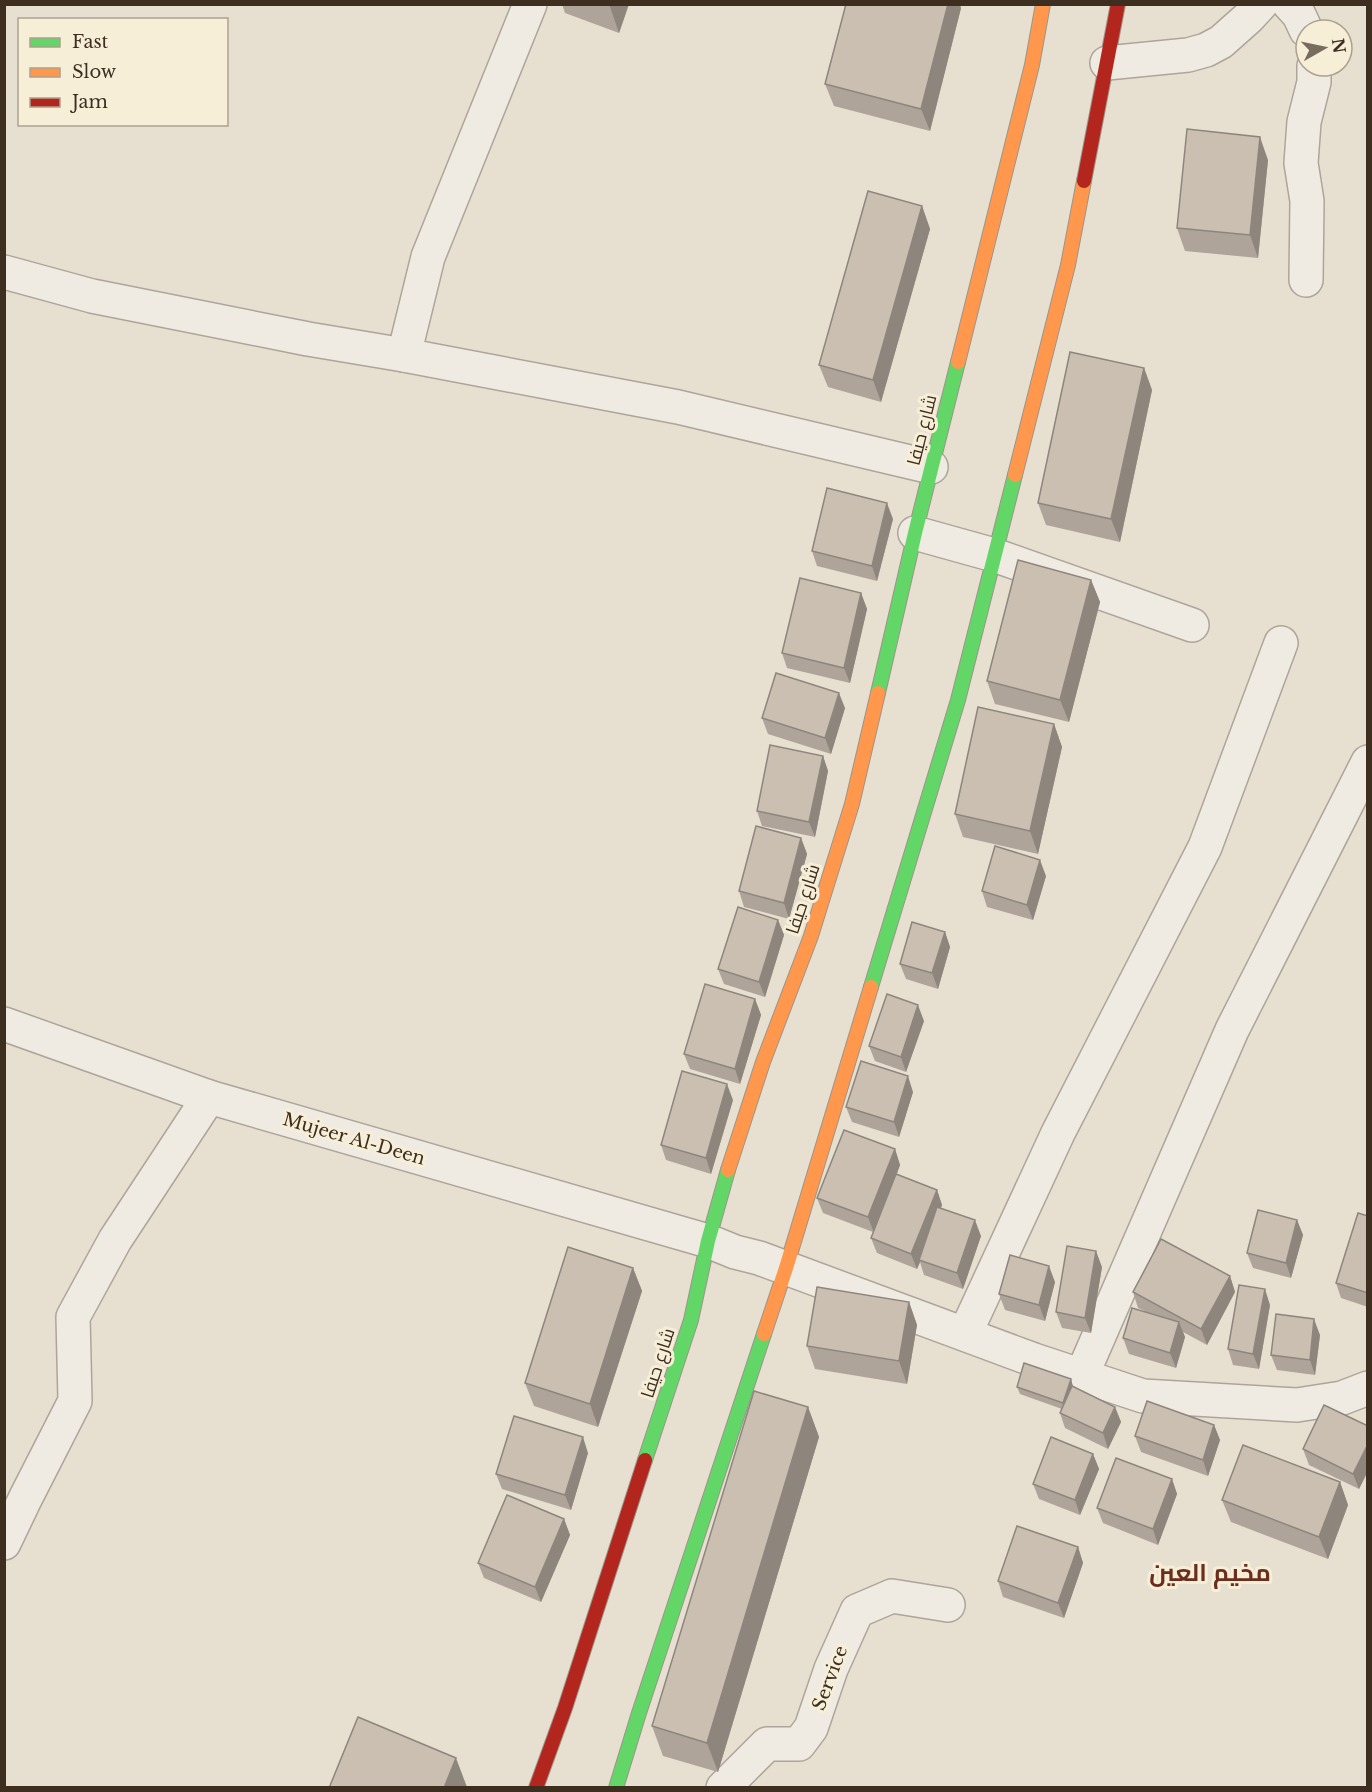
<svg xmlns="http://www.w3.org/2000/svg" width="1372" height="1792" font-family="'Libre Baskerville',Cairo,serif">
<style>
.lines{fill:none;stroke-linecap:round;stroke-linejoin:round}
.street-casing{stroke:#ada599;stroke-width:36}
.fast-casing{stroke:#9c958a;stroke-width:16}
.slow-casing{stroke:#9c958a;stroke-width:16}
.jam-casing{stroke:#9c958a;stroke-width:16}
.street{stroke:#efebe3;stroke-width:33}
.fast{stroke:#63d668;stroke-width:14}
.slow{stroke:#ff974d;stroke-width:14}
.jam{stroke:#b3261e;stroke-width:14}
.wall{fill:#afa499}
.shaded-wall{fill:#8e867d}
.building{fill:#cbbfb2;stroke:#8e867d;stroke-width:1.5}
.labels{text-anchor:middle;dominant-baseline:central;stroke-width:6;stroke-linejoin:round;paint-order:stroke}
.street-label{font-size:18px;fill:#3d2e20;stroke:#f7eed8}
.district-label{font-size:24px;font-weight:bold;fill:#6b2e1e;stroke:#f7eed8}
</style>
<rect width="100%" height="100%" fill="#e7e0d1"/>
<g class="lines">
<defs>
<g id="street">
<polyline points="1289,4 1299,15 1306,30"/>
<polyline points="1107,63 1188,55 1206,50 1221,42 1248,18 1261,4"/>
<polyline points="4,272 92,296 308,339 404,355 428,257 530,4"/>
<polyline points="1306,280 1307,201 1301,163 1304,122 1314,82 1314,66"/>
<polyline points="404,355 678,407 931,467"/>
<polyline points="915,533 994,555 1192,625"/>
<polyline points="4,1024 209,1097 708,1241 735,1252 759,1258 1034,1360 1143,1396 1297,1405 1342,1398 1368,1388"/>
<polyline points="965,1334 1058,1133 1205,847 1281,643"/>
<polyline points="1082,1375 1232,1030 1368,762"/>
<polyline points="4,1543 25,1499 75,1401 73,1317 115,1240 209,1097"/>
<polyline points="723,1788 767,1744 799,1744 811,1728 831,1669 857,1611 892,1596 948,1605"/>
</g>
<g id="fast">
<polyline points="878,693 915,533 958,362"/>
<polyline points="871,987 958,700 1015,475"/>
<polyline points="645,1460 691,1320 708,1241 728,1170"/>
<polyline points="616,1788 639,1713 764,1334"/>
</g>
<g id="slow">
<polyline points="958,362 1032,65 1043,4"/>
<polyline points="1015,475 1068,265 1084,181"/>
<polyline points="728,1170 763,1062 811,936 852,804 878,693"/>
<polyline points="764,1334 786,1268 871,987"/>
</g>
<g id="jam">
<polyline points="1084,181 1118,4"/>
<polyline points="536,1788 565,1708 645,1460"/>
</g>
</defs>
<use href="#street" class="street-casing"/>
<use href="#fast" class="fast-casing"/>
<use href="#slow" class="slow-casing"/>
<use href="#jam" class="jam-casing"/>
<use href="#street" class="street"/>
<use href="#fast" class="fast"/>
<use href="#slow" class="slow"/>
<use href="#jam" class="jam"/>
</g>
<g class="wall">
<polygon points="562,4 629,4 619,33 565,13"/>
<polygon points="961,8 930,131 834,106 825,84"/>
<polygon points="1268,160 1258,258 1185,251 1177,228"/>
<polygon points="922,206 930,229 881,402 828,387 819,365"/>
<polygon points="1144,368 1152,390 1120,542 1046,525 1038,503"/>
<polygon points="893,519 877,581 817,566 812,551"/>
<polygon points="1091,580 1100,602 1069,722 995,704 987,681"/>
<polygon points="861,593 867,609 850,683 787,668 782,653"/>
<polygon points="845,708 831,754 768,734 762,718"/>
<polygon points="1054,724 1062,747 1038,854 963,837 955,814"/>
<polygon points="823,756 828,771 815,837 762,826 757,811"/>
<polygon points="801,838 807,854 789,919 744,907 739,891"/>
<polygon points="1046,876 1033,920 987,907 982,891"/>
<polygon points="778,920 784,935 765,997 724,984 718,969"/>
<polygon points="945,932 950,947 938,989 906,979 900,964"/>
<polygon points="755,999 761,1015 740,1084 690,1069 684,1054"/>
<polygon points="924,1021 906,1072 875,1061 869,1046"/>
<polygon points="913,1092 899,1137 852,1122 846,1107"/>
<polygon points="733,1100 711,1174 666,1160 661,1145"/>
<polygon points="895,1149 900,1165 897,1174 937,1190 942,1205 941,1208 981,1236 963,1289 924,1275 920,1262 917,1269 877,1253 871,1238 873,1232 823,1213 817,1198"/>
<polygon points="1368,1216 1368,1307 1341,1298 1336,1283"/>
<polygon points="1297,1220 1303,1235 1291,1278 1253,1268 1247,1253"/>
<polygon points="1102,1267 1091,1333 1062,1328 1056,1312"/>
<polygon points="633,1268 642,1291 598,1427 534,1406 525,1383"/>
<polygon points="1230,1276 1235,1292 1207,1345 1183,1332 1185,1337 1176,1368 1129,1354 1123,1338 1145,1311 1138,1308 1133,1292"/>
<polygon points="1055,1282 1045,1321 1005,1310 999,1294"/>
<polygon points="909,1302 917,1325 907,1384 815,1369 807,1346"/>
<polygon points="1270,1305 1259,1369 1233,1365 1228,1349"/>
<polygon points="1320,1335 1315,1375 1277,1370 1271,1355"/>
<polygon points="1071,1379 1073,1387 1115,1407 1121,1422 1108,1449 1065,1428 1060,1413 1062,1409 1020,1394 1017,1387"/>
<polygon points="808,1407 819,1437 718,1772 663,1756 652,1726"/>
<polygon points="1214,1425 1220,1440 1208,1476 1141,1452 1135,1436"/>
<polygon points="1368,1426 1368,1471 1359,1489 1309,1465 1303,1449"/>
<polygon points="588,1453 571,1510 502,1489 496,1474"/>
<polygon points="1093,1454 1099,1469 1080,1515 1039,1499 1033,1484"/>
<polygon points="1172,1479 1177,1494 1158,1545 1103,1523 1097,1508"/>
<polygon points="1340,1482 1348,1505 1328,1559 1231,1522 1222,1500"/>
<polygon points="564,1519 570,1535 541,1602 484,1578 478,1563"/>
<polygon points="1078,1547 1083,1563 1064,1618 1003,1597 998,1581"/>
</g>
<g class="shaded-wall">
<polygon points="609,4 629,4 619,33"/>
<polygon points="948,4 960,4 961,8 930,131 921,109"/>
<polygon points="1260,137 1268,160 1258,258 1250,235"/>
<polygon points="922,206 930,229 881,402 873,380"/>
<polygon points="1144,368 1152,390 1120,542 1111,519"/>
<polygon points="887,503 893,519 877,581 872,566"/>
<polygon points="1091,580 1100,602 1069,722 1060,700"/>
<polygon points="861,593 867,609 850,683 844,668"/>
<polygon points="839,693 845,708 831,754 825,738"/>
<polygon points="1054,724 1062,747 1038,854 1030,831"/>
<polygon points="823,756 828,771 815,837 809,822"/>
<polygon points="801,838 807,854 789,919 784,903"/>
<polygon points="1040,860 1046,876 1033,920 1027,905"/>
<polygon points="778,920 784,935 765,997 759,982"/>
<polygon points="945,932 950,947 938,989 932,973"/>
<polygon points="755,999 761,1015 740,1084 735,1069"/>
<polygon points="918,1005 924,1021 906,1072 901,1057"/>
<polygon points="908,1076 913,1092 899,1137 894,1122"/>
<polygon points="727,1084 733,1100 711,1174 706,1158"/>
<polygon points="895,1149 900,1165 874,1233 868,1217"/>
<polygon points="937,1190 942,1205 920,1260 919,1260 920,1262 917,1269 911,1254"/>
<polygon points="975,1220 981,1236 963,1289 957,1273"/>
<polygon points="1297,1220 1303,1235 1291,1278 1286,1263"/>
<polygon points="1096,1251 1102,1267 1091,1333 1085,1318"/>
<polygon points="1049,1266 1055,1282 1045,1321 1039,1305"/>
<polygon points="633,1268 642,1291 598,1427 590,1404"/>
<polygon points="1230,1276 1235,1292 1207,1345 1201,1329"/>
<polygon points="1265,1289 1270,1305 1259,1369 1253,1354"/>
<polygon points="909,1302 917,1325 907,1384 899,1361"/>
<polygon points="1314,1319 1320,1335 1315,1375 1310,1360"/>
<polygon points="1179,1322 1185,1337 1176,1368 1170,1353"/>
<polygon points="1071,1379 1073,1387 1066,1410 1063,1403"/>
<polygon points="808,1407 819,1437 718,1772 707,1743"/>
<polygon points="1115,1407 1121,1422 1108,1449 1103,1433"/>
<polygon points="1214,1425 1220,1440 1208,1476 1203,1460"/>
<polygon points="583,1437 588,1453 571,1510 565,1495"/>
<polygon points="1368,1444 1368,1471 1359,1489 1353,1474"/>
<polygon points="1093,1454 1099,1469 1080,1515 1075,1500"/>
<polygon points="1172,1479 1177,1494 1158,1545 1153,1529"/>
<polygon points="1340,1482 1348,1505 1328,1559 1319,1537"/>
<polygon points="564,1519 570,1535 541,1602 535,1587"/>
<polygon points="1078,1547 1083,1563 1064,1618 1058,1603"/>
<polygon points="456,1758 467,1787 444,1788"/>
</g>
<g class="building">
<polygon points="846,4 948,4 921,109 825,84"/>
<polygon points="1187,129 1260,137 1250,235 1177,228"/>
<polygon points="868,191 922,206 873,380 819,365"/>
<polygon points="1070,352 1144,368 1111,519 1038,503"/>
<polygon points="827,488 887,503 872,566 812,551"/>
<polygon points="1018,560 1091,580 1060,700 987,681"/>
<polygon points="800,578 861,593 844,668 782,653"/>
<polygon points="776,673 839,693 825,738 762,718"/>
<polygon points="978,707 1054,724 1030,831 955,814"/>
<polygon points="770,745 823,756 809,822 757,811"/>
<polygon points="756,826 801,838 784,903 739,891"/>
<polygon points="995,846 1040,860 1027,905 982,891"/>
<polygon points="738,907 778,920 759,982 718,969"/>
<polygon points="912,922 945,932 932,973 900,964"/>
<polygon points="705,984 755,999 735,1069 684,1054"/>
<polygon points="887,994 918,1005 901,1057 869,1046"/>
<polygon points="861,1061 908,1076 894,1122 846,1107"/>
<polygon points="682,1071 727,1084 706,1158 661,1145"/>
<polygon points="844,1130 895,1149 868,1217 817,1198"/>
<polygon points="896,1174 937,1190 911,1254 871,1238"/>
<polygon points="937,1207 975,1220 957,1273 919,1260"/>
<polygon points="1258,1210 1297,1220 1286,1263 1247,1253"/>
<polygon points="1358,1213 1368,1216 1368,1293 1336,1283"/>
<polygon points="1161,1239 1230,1276 1201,1329 1133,1292"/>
<polygon points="1067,1246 1096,1251 1085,1318 1056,1312"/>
<polygon points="568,1247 633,1268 590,1404 525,1383"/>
<polygon points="1010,1255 1049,1266 1039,1305 999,1294"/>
<polygon points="1239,1285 1265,1289 1253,1354 1228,1349"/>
<polygon points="817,1287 909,1302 899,1361 807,1346"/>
<polygon points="1132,1308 1179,1322 1170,1353 1123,1338"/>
<polygon points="1276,1314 1314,1319 1310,1360 1271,1355"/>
<polygon points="1024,1363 1071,1379 1063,1403 1017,1387"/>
<polygon points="1072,1386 1115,1407 1103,1433 1060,1413"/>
<polygon points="754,1391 808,1407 707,1743 652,1726"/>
<polygon points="1147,1401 1214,1425 1203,1460 1135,1436"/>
<polygon points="1324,1405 1368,1426 1368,1444 1353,1474 1303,1449"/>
<polygon points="514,1416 583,1437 565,1495 496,1474"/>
<polygon points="1051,1437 1093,1454 1075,1500 1033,1484"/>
<polygon points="1243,1445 1340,1482 1319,1537 1222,1500"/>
<polygon points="1116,1458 1172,1479 1153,1529 1097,1508"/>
<polygon points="507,1495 564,1519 535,1587 478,1563"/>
<polygon points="1017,1526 1078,1547 1058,1603 998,1581"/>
<polygon points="358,1717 456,1758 444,1788 329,1788"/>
</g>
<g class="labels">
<g class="street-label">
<text transform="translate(922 430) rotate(-76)">شارع حيفا</text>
<text transform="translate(803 899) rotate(-72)">شارع حيفا</text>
<text transform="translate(354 1139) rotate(16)">Mujeer Al-Deen</text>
<text transform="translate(658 1363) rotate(-72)">شارع حيفا</text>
<text transform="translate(830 1678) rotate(-69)">Service</text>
</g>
<g class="district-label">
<text x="1210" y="1572">مخيم العين</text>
</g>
</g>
<rect width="1372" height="1792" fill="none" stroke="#3d2e20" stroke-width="12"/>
<rect x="18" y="18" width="210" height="108" fill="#f7eed8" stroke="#ada18e" stroke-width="1.5"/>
<rect x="30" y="38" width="30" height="9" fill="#63d668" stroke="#ada18e" stroke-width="1.5"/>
<text x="72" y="48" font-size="18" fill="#3d2e20">Fast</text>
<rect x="30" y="68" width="30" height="9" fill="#ff974d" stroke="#ada18e" stroke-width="1.5"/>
<text x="72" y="78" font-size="18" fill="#3d2e20">Slow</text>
<rect x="30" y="98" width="30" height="9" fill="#b3261e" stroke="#ada18e" stroke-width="1.5"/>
<text x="72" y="108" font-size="18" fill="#3d2e20">Jam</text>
<g transform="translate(1324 48) rotate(81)"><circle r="28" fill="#f7eed8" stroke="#ada18e" stroke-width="1.5"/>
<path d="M0-4.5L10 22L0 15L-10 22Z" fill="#786c5e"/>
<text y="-9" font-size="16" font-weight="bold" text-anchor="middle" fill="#3d2e20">N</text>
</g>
</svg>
